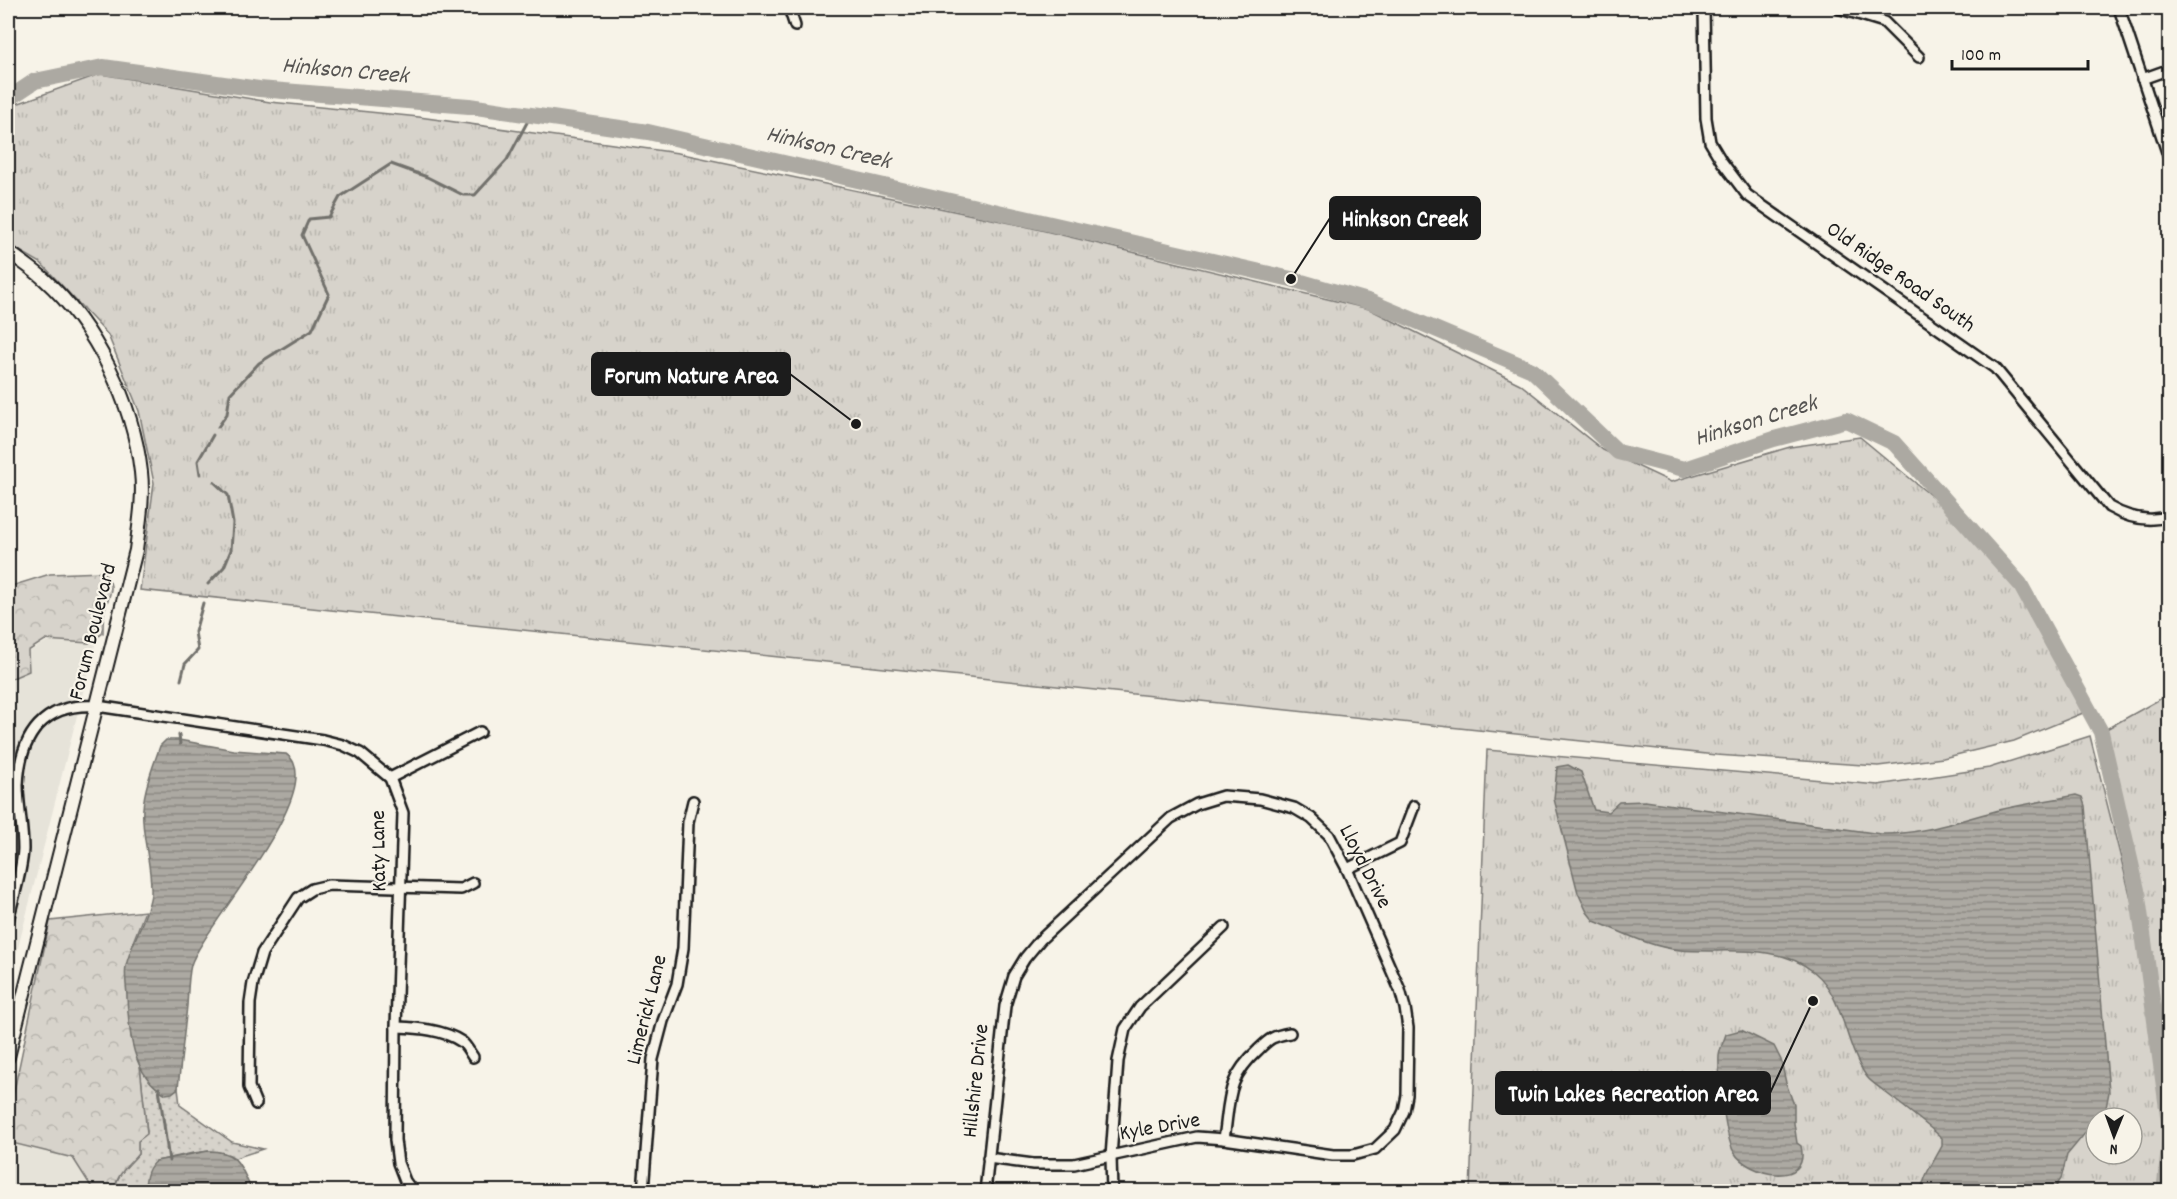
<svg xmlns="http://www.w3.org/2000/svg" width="2177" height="1199" font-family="Dekko,sans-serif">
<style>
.built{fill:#e6e3d9}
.grass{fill:url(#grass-dots);stroke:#7a7874;stroke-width:1.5}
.forest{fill:url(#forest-crowns);stroke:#7a7874;stroke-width:1.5}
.park{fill:url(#park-tufts);stroke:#7a7874;stroke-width:1.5;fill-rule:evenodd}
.water{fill:url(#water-rules);stroke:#72716c;stroke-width:1.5}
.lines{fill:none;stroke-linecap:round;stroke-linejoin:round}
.stream{stroke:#72716c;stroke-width:3}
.river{stroke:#aca9a2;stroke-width:16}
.minor-casing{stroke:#1c1c1c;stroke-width:14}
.tertiary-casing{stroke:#1c1c1c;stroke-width:16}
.minor{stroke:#f7f3e8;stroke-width:9}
.tertiary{stroke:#f7f3e8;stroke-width:12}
.labels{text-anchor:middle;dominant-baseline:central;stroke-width:4.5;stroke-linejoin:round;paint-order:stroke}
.street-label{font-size:22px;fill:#1c1c1c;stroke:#f7f3e8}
.water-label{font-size:24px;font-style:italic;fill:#565452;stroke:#f7f3e8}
.leader{fill:none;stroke:#1c1c1c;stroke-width:2}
.callout-dot{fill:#1c1c1c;stroke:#f7f3e8;stroke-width:2}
.callout{fill:#1c1c1c;stroke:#1c1c1c;stroke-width:2}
.callout-label{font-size:24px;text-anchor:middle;font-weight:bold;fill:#fff}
</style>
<defs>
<pattern id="grass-dots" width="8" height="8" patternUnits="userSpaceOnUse" patternTransform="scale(1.5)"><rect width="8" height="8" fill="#d7d3cb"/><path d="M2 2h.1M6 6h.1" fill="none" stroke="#b8b5ae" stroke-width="1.8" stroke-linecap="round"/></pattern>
<pattern id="forest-crowns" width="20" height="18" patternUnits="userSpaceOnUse" patternTransform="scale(1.5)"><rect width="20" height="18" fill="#d7d3cb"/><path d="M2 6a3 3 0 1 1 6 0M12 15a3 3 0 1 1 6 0" fill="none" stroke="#b8b5ae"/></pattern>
<pattern id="park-tufts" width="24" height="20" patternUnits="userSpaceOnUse" patternTransform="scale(1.5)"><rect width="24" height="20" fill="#d7d3cb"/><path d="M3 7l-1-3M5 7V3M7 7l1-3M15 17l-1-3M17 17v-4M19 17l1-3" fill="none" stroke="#b8b5ae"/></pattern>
<pattern id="water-rules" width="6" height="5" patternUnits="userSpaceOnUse" patternTransform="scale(1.5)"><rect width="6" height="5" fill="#aca9a2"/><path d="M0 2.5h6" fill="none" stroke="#8b8983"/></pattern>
</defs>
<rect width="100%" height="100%" fill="#f7f3e8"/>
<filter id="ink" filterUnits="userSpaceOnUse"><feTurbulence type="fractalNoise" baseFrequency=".0167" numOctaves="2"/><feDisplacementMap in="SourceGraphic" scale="12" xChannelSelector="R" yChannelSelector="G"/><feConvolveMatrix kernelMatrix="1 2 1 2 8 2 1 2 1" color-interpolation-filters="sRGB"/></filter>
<g filter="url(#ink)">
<g class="built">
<polygon points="99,629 8,987 8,665 65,630"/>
<polygon points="8,1142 73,1158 94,1191 8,1191"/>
</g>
<path class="grass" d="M140,1066c8,12 22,37 38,22l2,17 52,37 31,7 -28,9c-21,-15 -56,-1 -79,3l-11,27v3h-29c-3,-14 14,-27 22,-37v-13l9,-8z"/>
<g class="forest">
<path d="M103,572c16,17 4,23 1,41 -1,6 -1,13 -1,20l-14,10 -44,-3 -17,11 1,20 -21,9v-93l42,-13z"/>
<path d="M145,911l-12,31 -2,95 9,29 7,68 -9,7v13c-8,10 -25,23 -22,37h-22l-21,-33 -65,-16v-23l42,-198z"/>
</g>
<g class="park">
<polygon points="100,74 270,102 419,117 678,153 1020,225 1369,309 1520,384 1603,450 1671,482 1790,447 1860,437 1941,504 2026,597 2083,713 2014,741 1943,758 1878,766 1716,755 140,590 154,483 139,411 108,335 41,263 8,244 8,107"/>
<polygon points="2169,694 2169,1130 2137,890 2101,732"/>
<path d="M2090,736l50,198 18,133 9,98 2,-25v51l-699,1 17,-442 391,35 111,-17zM2096,1118h36v36h-36z"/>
</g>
<g class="water">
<path d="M166,740h13l55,10 52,4c47,31 -84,174 -95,211 -3,12 -3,28 -4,41 -3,27 -6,55 -9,82l-6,5 -6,1c-34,-18 -37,-62 -39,-96 0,-10 -3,-22 -1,-32 5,-23 24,-54 25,-73 1,-25 -7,-48 -8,-72 -2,-26 9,-51 17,-75z"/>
<path d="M1568,765l13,7 13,38 14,2 11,-10 26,-1 236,33c41,1 79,-14 118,-24 25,-6 52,-10 77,-15l6,2 3,9 24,286 -3,16 -39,47 -6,24 -8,12h-133l7,-18 15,-27v-8c-18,-16 -38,-31 -57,-46 -6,-5 -13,-9 -18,-15 -23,-31 -22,-80 -53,-105 -38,-30 -89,-18 -134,-22 -31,-3 -58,-18 -86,-29l-7,-9 -9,-19 -24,-94 3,-32z"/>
<path d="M1741,1030l33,16 7,14 5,23 8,22v18l3,20 4,3c10,43 -53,30 -67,6 -9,-15 -16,-79 -15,-96 1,-8 5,-15 7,-22z"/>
<path d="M208,1151c31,0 33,16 44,40h-107c0,-10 2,-24 11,-30z"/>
</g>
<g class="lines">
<g class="stream">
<polyline points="218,427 227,414 230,394 259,363 312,330 329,294 302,235 309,219 329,217 340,197 391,164 427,177 463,195 475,195 507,160 531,115"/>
<polyline points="200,474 198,461 213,435"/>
<polyline points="208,584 224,567 231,550 233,523 228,495 214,482"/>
<polyline points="181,680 185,664 198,650 195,632 203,603"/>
<polyline points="179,735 180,744"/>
<polyline points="159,1088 169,1161"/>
</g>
<g class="river">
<polyline points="8,99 35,81 103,67 259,89 469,106 648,132 1291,279 1371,302 1532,370 1618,452 1684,469 1774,439 1846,420 1894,443 2020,584 2101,732 2137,890 2170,1130"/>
<polyline points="2164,1192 2170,1140"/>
</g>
<defs>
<g id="minor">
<polyline points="789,8 795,26"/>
<path d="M1704,8l2,110 4,24 12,20 25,33 248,173 114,139c19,11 39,16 61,9"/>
<polyline points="1838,8 1884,22 1919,57"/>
<polyline points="2119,8 2170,161"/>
<polyline points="2142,79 2170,69"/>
<polyline points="390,778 480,732"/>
<polyline points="1347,869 1400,843 1414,806"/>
<path d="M8,921c5,-24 14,-48 15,-72 0,-22 -5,-43 -5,-64 2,-50 26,-83 79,-79l226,34 20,5 17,8 30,25 13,35 -7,214 -1,113 3,23 7,18 8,11"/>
<path d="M396,1027c21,1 47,2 66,15 4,3 8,11 11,15"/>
<polyline points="256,1104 249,1087 250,1003 253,983 262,953 298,898 312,889 329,885 461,889 473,883"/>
<path d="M1224,1139c6,-40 2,-60 34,-89 12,-12 15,-14 32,-17"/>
<polyline points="643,1192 653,1059 663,1021 677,984 683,948 688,822 693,801"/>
<polyline points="985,1192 1005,1006 1014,976 1025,958 1040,940 1171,818 1197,804 1223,796 1260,799 1294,808 1311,818 1329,835 1347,869 1400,990 1405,1008 1408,1028 1407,1095 1404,1111 1395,1130 1375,1149 1353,1155 1333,1155 1224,1139 1197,1137 1074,1164 1033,1164 988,1158"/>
<polyline points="1112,1192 1111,1157 1118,1061 1125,1029 1140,1007 1224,927"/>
</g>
<path id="tertiary" d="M8,251c12,10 25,18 36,28 52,47 89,124 97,193 3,26 -2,53 -5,78l-128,507"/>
</defs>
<use href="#minor" class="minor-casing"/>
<use href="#tertiary" class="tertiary-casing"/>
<use href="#minor" class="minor"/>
<use href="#tertiary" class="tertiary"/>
</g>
</g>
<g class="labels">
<g class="street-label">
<text transform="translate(1900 278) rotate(35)">Old Ridge Road South</text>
<text transform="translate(94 632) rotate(-76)">Forum Boulevard</text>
<text transform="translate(380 851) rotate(-91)">Katy Lane</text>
<text transform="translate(1364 867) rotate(63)">Lloyd Drive</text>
<text transform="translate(648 1010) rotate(-76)">Limerick Lane</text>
<text transform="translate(977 1081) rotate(-84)">Hillshire Drive</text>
<text transform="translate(1160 1128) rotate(-10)">Kyle Drive</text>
</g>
<g class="water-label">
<text transform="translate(345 72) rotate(5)">Hinkson Creek</text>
<text transform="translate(828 149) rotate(13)">Hinkson Creek</text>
<text transform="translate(1756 422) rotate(-17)">Hinkson Creek</text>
</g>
</g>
<path class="leader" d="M1291 279L1330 218M856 424L790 374M1813 1001L1770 1093"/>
<g class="callout-dot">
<circle cx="1291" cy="279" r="6"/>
<circle cx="856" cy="424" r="6"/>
<circle cx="1813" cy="1001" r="6"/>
</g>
<g class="callout">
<rect x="1330" y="197" width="150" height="42" rx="6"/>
<rect x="592" y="353" width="198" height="42" rx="6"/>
<rect x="1496" y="1072" width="274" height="42" rx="6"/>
</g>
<g class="callout-label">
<text x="1405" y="226">Hinkson Creek</text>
<text x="691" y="383">Forum Nature Area</text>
<text x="1633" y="1101">Twin Lakes Recreation Area</text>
</g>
<rect width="2177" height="1199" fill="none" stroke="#f7f3e8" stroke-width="30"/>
<rect x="15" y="15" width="2147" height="1169" fill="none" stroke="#1c1c1c" stroke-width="2" filter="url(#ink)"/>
<g transform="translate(2114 1136) rotate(181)"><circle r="28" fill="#f7f3e8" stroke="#9f9d96" stroke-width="1.5"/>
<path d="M0-4.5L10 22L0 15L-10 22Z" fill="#1c1c1c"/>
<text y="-9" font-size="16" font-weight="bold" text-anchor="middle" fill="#1c1c1c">N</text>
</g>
<path d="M1952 60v9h136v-9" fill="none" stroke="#1c1c1c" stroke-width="3"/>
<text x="1961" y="60" font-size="18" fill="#1c1c1c" stroke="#f7f3e8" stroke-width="4.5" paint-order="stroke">100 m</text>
</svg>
